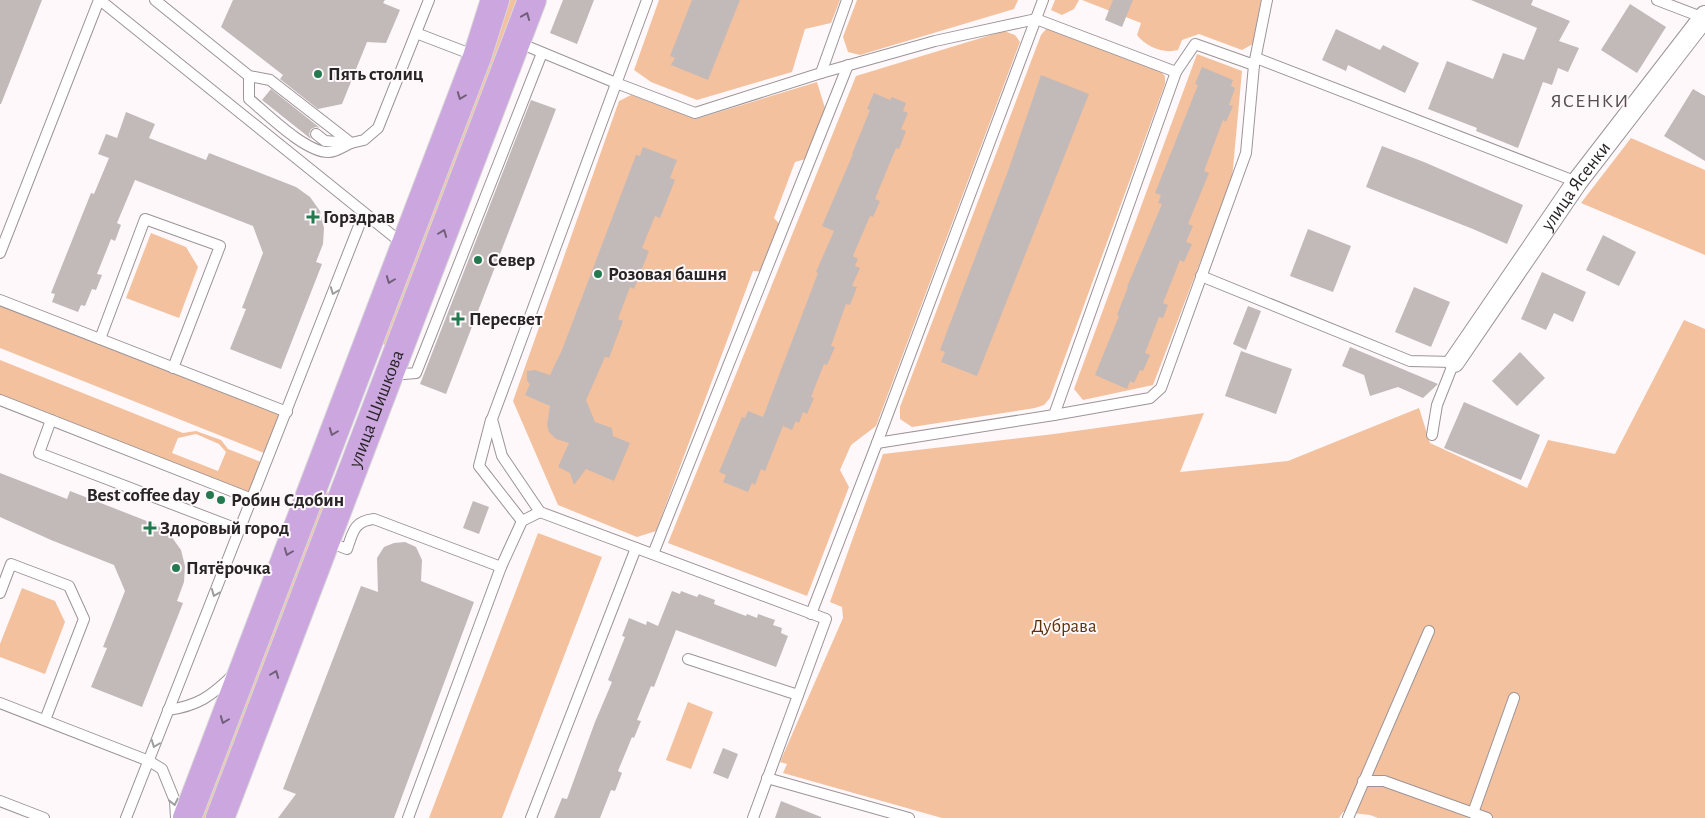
<svg xmlns="http://www.w3.org/2000/svg" width="1705" height="818" font-family="'Alegreya Sans',sans-serif">
<style>
.green{fill:#f4c19e;fill-rule:evenodd}
.building{fill:#c2b9b9}
.lines{fill:none;stroke-linecap:round;stroke-linejoin:round}
.service-casing{stroke:#9c9498;stroke-width:12}
.minor-casing{stroke:#9c9498;stroke-width:22}
.primary-casing{stroke:#d8d8d8;stroke-width:30}
.service{stroke:#fff;stroke-width:10}
.minor{stroke:#fff;stroke-width:20}
.primary{stroke:#cca6df;stroke-width:28}
.oneway{stroke:#725f79}
.oneway2{stroke:#9e9d9d}
.poi-dot{fill:#227a4e;stroke:#fef8fb;stroke-width:2}
.labels{text-anchor:middle;dominant-baseline:central;stroke-width:4;stroke-linejoin:round;paint-order:stroke}
.poi-label{font-size:19px;font-weight:bold;fill:#282526;stroke:#fef8fb;text-anchor:start}
.street-label{font-size:19px;fill:#282526;stroke:#fef8fb}
.park-label{font-size:19px;fill:#613107;stroke:#fef8fb}
.neighbourhood-label{font-size:20px;letter-spacing:1px;fill:#564f52;stroke:#fef8fb}
</style>
<rect width="100%" height="100%" fill="#fef8fb"/>
<g class="green">
<polygon points="508,0 522,0 390,347 378,342"/>
<polygon points="659,0 840,0 831,23 805,29 792,72 697,100 651,82 634,70"/>
<polygon points="857,0 1018,0 1014,9 860,55 848,52 843,37"/>
<polygon points="1055,0 1079,0 1074,9 1062,15 1051,10"/>
<path d="M1082,0h179l-8,44 -11,6 -43,-16 -17,6 -4,10c-14,4 -32,-3 -41,-15l4,-12z"/>
<polygon points="1047,28 1160,71 1165,76 1165,84 1050,398 1044,405 1035,408 912,427 900,419 900,407 1041,35"/>
<polygon points="1004,31 1015,35 1020,42 876,426 851,445 840,470 849,487 807,596 668,543 856,76"/>
<polygon points="1197,54 1242,71 1232,179 1153,385 1083,400 1074,389"/>
<polygon points="817,82 829,121 813,157 795,162 774,218 786,231 770,272 753,271 656,531 637,537 558,505 513,401 619,101 631,95 696,119"/>
<polygon points="1631,138 1705,170 1705,255 1581,203"/>
<polygon points="151,233 186,247 198,267 179,318 126,298"/>
<polygon points="0,300 287,412 269,455 0,348"/>
<polygon points="1684,320 1705,329 1705,818 1378,818 1370,815 1343,812 1339,818 942,818 783,773 787,764 780,762 843,618 842,607 830,602 883,454 1054,434 1204,413 1180,472 1288,461 1419,408 1430,443 1527,488 1548,440 1615,454"/>
<path d="M0,360l183,73 13,-2 25,9 7,9 38,15 -14,35 -252,-99zM196,434l23,10 7,8 -8,19 -46,-18 6,-15z"/>
<polygon points="322,490 333,495 210,818 197,818"/>
<polygon points="538,533 602,557 502,818 429,818"/>
<polygon points="22,588 55,601 65,622 45,674 0,657 0,644"/>
<polygon points="688,702 713,712 691,769 666,760"/>
</g>
<g class="building">
<polygon points="0,0 42,0 1,104 0,104"/>
<polygon points="233,0 385,0 383,3 400,10 386,43 367,42 342,104 318,109 280,79 283,75 221,27"/>
<polygon points="563,0 594,0 577,44 550,33"/>
<polygon points="692,0 740,0 708,80 671,65 675,58 670,56"/>
<polygon points="1113,0 1133,0 1122,27 1105,20"/>
<polygon points="1471,0 1533,0 1531,5 1570,21 1559,41 1579,48 1568,72 1558,68 1552,85 1543,82 1518,148 1476,131 1477,128 1428,109 1447,61 1493,79 1503,53 1524,60 1537,28"/>
<polygon points="1630,4 1666,27 1637,73 1601,50"/>
<polygon points="1336,29 1380,50 1383,45 1419,63 1405,93 1348,65 1346,71 1322,60"/>
<polygon points="1202,67 1233,80 1231,86 1235,88 1229,105 1233,106 1226,122 1223,120 1204,171 1209,173 1188,224 1193,226 1186,242 1192,244 1184,262 1180,260 1167,293 1163,303 1168,305 1163,318 1159,317 1145,353 1150,355 1143,371 1140,370 1134,383 1130,381 1127,389 1095,375 1119,316 1117,315 1128,287 1127,287 1162,204 1158,203 1161,195 1155,193 1198,85 1195,84"/>
<polygon points="1041,75 1089,94 977,376 941,362 945,352 940,350 1008,171"/>
<polygon points="271,89 320,128 316,127 311,129 309,134 311,139 262,100"/>
<polygon points="1693,89 1705,96 1705,161 1664,136"/>
<polygon points="874,93 890,100 892,97 906,103 903,111 908,113 901,129 906,131 899,149 896,148 875,199 880,201 873,217 870,216 853,256 858,259 855,266 860,268 852,286 857,287 850,305 846,304 831,346 835,347 827,365 824,364 811,397 814,398 807,414 803,412 799,423 796,421 792,430 783,426 765,471 761,469 755,485 752,483 748,492 723,482 726,475 719,472 742,417 745,418 748,411 763,417 818,273 816,272 834,231 822,226 853,154 852,154 870,110 867,109"/>
<polygon points="531,100 556,109 446,394 420,384"/>
<polygon points="126,112 155,124 149,138 206,160 209,153 296,187 310,197 320,211 324,228 323,244 316,262 322,264 281,369 230,349 246,309 242,308 263,253 253,226 135,180 117,223 121,225 115,241 111,239 97,274 102,275 96,290 92,289 85,306 81,305 78,312 52,302 55,294 51,293 91,193 94,194 109,158 98,154 106,134 117,138"/>
<polygon points="1382,146 1424,162 1523,205 1507,244 1473,229 1366,187"/>
<polygon points="643,147 677,160 670,178 675,180 660,218 655,216 642,248 649,251 634,289 630,287 618,319 623,321 609,358 605,357 586,400 595,422 612,428 613,436 630,443 614,481 586,469 574,485 570,473 558,467 569,443 556,439 549,432 547,425 550,406 525,395 530,384 527,381 527,371 535,370 550,375 562,350 636,155 640,156"/>
<polygon points="1308,229 1351,246 1333,292 1290,276"/>
<polygon points="1603,235 1636,252 1619,286 1586,270"/>
<polygon points="1542,272 1586,292 1573,322 1554,313 1546,330 1521,319"/>
<polygon points="1414,287 1450,302 1431,347 1395,332"/>
<polygon points="1248,306 1261,311 1246,350 1233,344"/>
<polygon points="1350,347 1438,384 1423,398 1398,387 1370,396 1364,375 1342,366"/>
<polygon points="1241,351 1292,369 1276,414 1225,396"/>
<polygon points="1520,352 1545,378 1517,406 1492,381"/>
<polygon points="1464,402 1540,435 1521,480 1444,448"/>
<polygon points="0,473 67,499 70,491 157,525 171,536 181,550 185,566 184,582 177,601 183,603 142,707 91,687 107,648 103,647 125,591 114,565 51,540 0,517"/>
<polygon points="473,501 489,507 479,534 463,528"/>
<polygon points="405,542 416,547 422,560 421,581 474,602 394,818 278,818 296,794 283,789 361,586 378,592 377,558 384,547 394,543"/>
<polygon points="672,591 680,594 681,591 697,597 699,594 715,600 714,604 746,616 747,614 757,618 758,614 775,620 773,625 782,628 781,633 788,636 776,667 676,630 654,687 651,686 637,720 641,721 634,738 632,737 618,771 622,773 615,791 611,790 600,818 554,818 562,798 567,799 595,722 612,682 608,680 625,637 622,636 629,618 646,625 647,621 658,626"/>
<polygon points="723,748 738,754 728,779 713,773"/>
<polygon points="781,801 821,817 821,818 775,818"/>
</g>
<g class="lines">
<defs>
<g id="service">
<polyline points="100,0 403,244"/>
<polyline points="155,0 249,76 270,80 351,143 364,140 378,128 429,0"/>
<polyline points="647,0 492,419 502,456 540,512 826,619 753,818"/>
<polyline points="1657,0 1704,18"/>
<polyline points="416,33 476,56"/>
<polyline points="517,42 616,83 695,113 821,73 935,41 1036,19 1176,72 1195,44 1254,65 1267,0"/>
<polyline points="1256,58 1577,182"/>
<polyline points="821,73 847,0"/>
<path d="M249,76v23c18,15 57,54 80,53 7,0 15,-6 22,-9"/>
<polyline points="316,134 325,141 350,143"/>
<polyline points="0,253 99,0"/>
<polyline points="1201,276 1410,361 1454,362 1437,405 1432,435"/>
<polyline points="0,300 287,412"/>
<polyline points="100,339 145,219 220,246 173,368"/>
<polyline points="392,375 416,373 542,53"/>
<polyline points="0,400 252,499"/>
<polyline points="1054,415 1176,72"/>
<polyline points="51,420 39,453 240,530"/>
<polyline points="491,420 479,466 522,521 540,512"/>
<polyline points="877,443 1054,415 1150,398 1161,388 1246,153 1254,65"/>
<path d="M326,541l21,8c6,-17 7,-28 27,-30l127,48"/>
<polyline points="653,554 848,65"/>
<polyline points="0,593 11,564 69,586 84,619 45,720"/>
<polyline points="811,614 877,443 1043,0"/>
<polyline points="688,659 798,695"/>
<polyline points="0,703 149,761 162,769 175,801 176,818"/>
<path d="M168,710c30,-4 43,-14 64,-34"/>
<polyline points="767,778 909,818"/>
<polyline points="1363,781 1384,781 1487,818"/>
<polyline points="0,801 44,818"/>
<polyline points="1473,813 1514,698"/>
<polyline points="126,818 364,213"/>
<polyline points="408,818 501,567 522,521"/>
<polyline points="531,818 636,548"/>
<polyline points="1348,818 1429,631"/>
</g>
<g id="minor">
<path id="s1" d="M1454,362l123,-180 128,-166"/>
</g>
<g id="primary">
<polyline points="187,818 477,57 495,0"/>
<path id="s2" d="M220,818l312,-818"/>
</g>
</defs>
<use href="#service" class="service-casing"/>
<use href="#minor" class="minor-casing"/>
<use href="#primary" class="primary-casing"/>
<use href="#service" class="service"/>
<use href="#minor" class="minor"/>
<use href="#primary" class="primary"/>
</g>
<defs><path id="oneway-chevron" d="M-2-3.5L2.5 0L-2 3.5" fill="none" stroke-width="1.6" stroke-linecap="round" stroke-linejoin="round" transform="scale(1.25)"/></defs>
<g class="oneway">
<use href="#oneway-chevron" transform="translate(526 16) rotate(-68)"/>
<use href="#oneway-chevron" transform="translate(461 96) rotate(111)"/>
<use href="#oneway-chevron" transform="translate(443 233) rotate(-69)"/>
<use href="#oneway-chevron" transform="translate(390 280) rotate(111)"/>
<use href="#oneway-chevron" transform="translate(333 432) rotate(111)"/>
<use href="#oneway-chevron" transform="translate(288 552) rotate(111)"/>
<use href="#oneway-chevron" transform="translate(275 674) rotate(-69)"/>
<use href="#oneway-chevron" transform="translate(224 720) rotate(111)"/>
</g>
<g class="oneway2">
<use href="#oneway-chevron" transform="translate(334 291) rotate(111)"/>
<use href="#oneway-chevron" transform="translate(215 593) rotate(112)"/>
<use href="#oneway-chevron" transform="translate(155 744) rotate(111)"/>
<use href="#oneway-chevron" transform="translate(174 802) rotate(78)"/>
</g>
<g class="poi-dot">
<circle cx="318" cy="74" r="5"/>
<path d="M310.5 209.5h5v5h5v5h-5v5h-5v-5h-5v-5h5z"/>
<circle cx="478" cy="260" r="5"/>
<circle cx="598" cy="274" r="5"/>
<path d="M455.5 311.5h5v5h5v5h-5v5h-5v-5h-5v-5h5z"/>
<circle cx="210" cy="495" r="5"/>
<circle cx="221" cy="500" r="5"/>
<path d="M147.5 520.5h5v5h5v5h-5v5h-5v-5h-5v-5h5z"/>
<circle cx="176" cy="568" r="5"/>
</g>
<g class="labels">
<g class="poi-label">
<text x="328" y="74">Пять столиц</text>
<text x="323" y="217">Горздрав</text>
<text x="488" y="260">Север</text>
<text x="608" y="274">Розовая башня</text>
<text x="469" y="319">Пересвет</text>
<text x="200" y="495" text-anchor="end">Best coffee day</text>
<text x="231" y="500">Робин Сдобин</text>
<text x="160" y="528">Здоровый город</text>
<text x="186" y="568">Пятёрочка</text>
</g>
<g class="street-label">
<text stroke="none"><textPath href="#s1" startOffset="214">улица Ясенки</textPath></text>
<text stroke="none"><textPath href="#s2" startOffset="438">улица Шишкова</textPath></text>
</g>
<g class="park-label">
<text x="1064" y="626">Дубрава</text>
</g>
<g class="neighbourhood-label">
<text x="1590" y="101">ЯСЕНКИ</text>
</g>
</g>
</svg>
